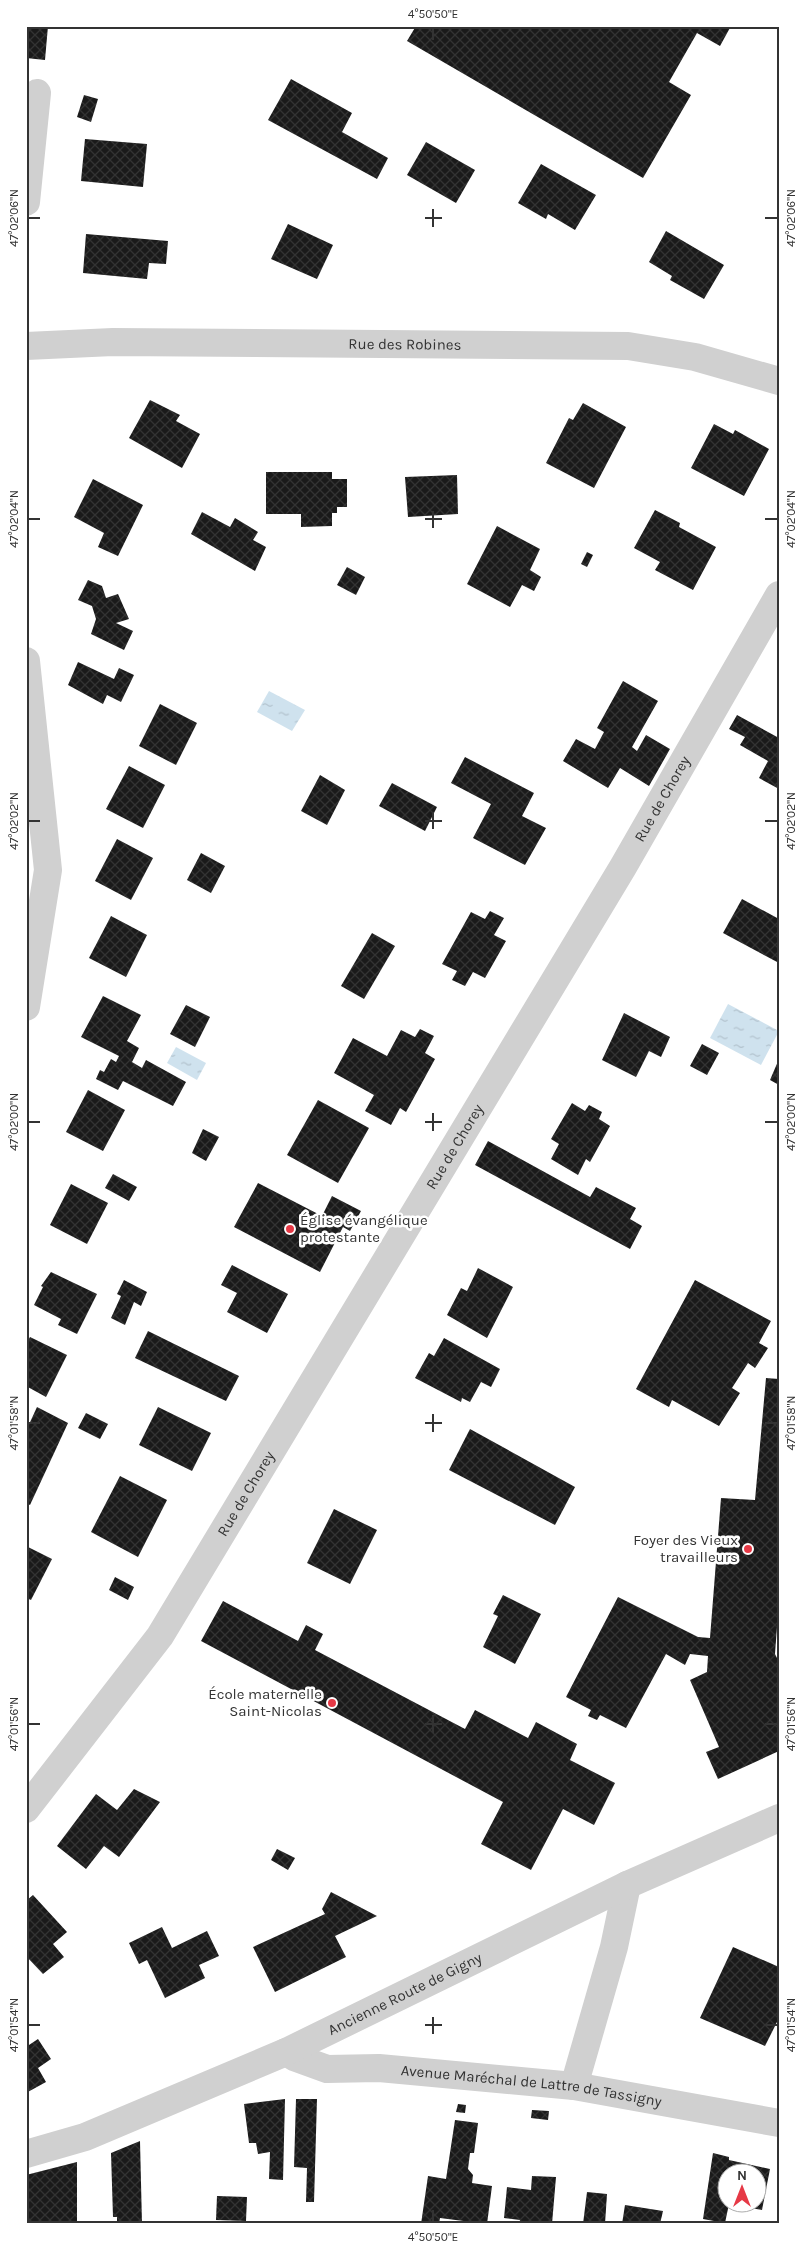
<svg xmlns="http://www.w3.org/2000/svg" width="805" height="2250" font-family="Karla,sans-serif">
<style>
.water{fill:url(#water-ripples)}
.building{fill:url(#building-cross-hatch);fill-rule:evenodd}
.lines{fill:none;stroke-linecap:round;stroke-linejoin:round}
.minor{stroke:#d0d0d0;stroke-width:28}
.ticks{fill:none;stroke:#333;stroke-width:2}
.poi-dot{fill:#e63946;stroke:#fff;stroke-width:2}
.labels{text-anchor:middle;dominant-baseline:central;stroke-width:5;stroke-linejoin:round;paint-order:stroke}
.street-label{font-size:15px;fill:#333;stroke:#fff}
.poi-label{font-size:15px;fill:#333;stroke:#fff;text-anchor:end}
.neatline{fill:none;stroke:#333;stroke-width:2}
.ticks-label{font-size:12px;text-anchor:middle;fill:#333}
</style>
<defs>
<pattern id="water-ripples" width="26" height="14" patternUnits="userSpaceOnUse" patternTransform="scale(1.25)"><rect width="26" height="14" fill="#cfe2ee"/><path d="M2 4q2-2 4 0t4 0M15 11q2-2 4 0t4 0" fill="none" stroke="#b2c2cd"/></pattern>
<pattern id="building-cross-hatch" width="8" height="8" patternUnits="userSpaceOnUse" patternTransform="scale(1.25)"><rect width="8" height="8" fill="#1a1a1a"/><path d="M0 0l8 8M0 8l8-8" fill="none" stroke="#333"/></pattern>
</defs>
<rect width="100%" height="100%" fill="#fff"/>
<g class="water">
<polygon points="269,691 305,710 292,731 257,712"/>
<polygon points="728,1004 779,1031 761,1065 710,1038"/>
<polygon points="176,1047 206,1063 197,1080 167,1063"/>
</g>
<g class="building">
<polygon points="26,26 48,26 45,60 26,58"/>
<polygon points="416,26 731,26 720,46 697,33 669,82 691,95 643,178 407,41"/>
<polygon points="291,79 352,113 342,132 388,158 377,179 268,120"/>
<polygon points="84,95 98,99 91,122 77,117"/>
<polygon points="85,139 147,144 143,187 81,181"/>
<polygon points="426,142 475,170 456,203 407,175"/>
<polygon points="541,164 596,195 575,230 548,214 546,219 518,203"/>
<polygon points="288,224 333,245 317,279 271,259"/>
<polygon points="666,231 724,265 704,299 670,280 672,276 649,262"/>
<polygon points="86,234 168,241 166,264 149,263 147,279 83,273"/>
<polygon points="150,400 180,415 176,421 200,434 182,468 129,438"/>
<polygon points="583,403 626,427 594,488 546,463 569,418 573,420"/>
<polygon points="714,424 733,434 735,430 769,449 744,496 691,468"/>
<polygon points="266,472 332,472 332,479 347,479 347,507 337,507 337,513 332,513 332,526 301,527 301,514 266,514"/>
<polygon points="457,475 458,514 408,517 405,477"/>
<polygon points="93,479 143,505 118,556 98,547 104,533 74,517"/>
<polygon points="655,510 680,523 679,527 716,547 693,590 655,570 660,562 634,548"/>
<polygon points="202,512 230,527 235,518 258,532 253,540 266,547 255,571 191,534"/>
<polygon points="497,526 540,549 530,570 541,577 534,591 522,585 510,607 467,584"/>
<polygon points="587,552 593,555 587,567 581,564"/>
<polygon points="347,567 365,577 356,595 337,585"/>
<polygon points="88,580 102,586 106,598 118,594 129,619 116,623 133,631 124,650 91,634 96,619 92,606 78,600"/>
<polygon points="78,662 114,679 119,668 134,675 121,702 107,695 103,704 68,685"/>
<polygon points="623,681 658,701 632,747 637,751 646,735 670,749 649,786 620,768 608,788 563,761 576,739 595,749 604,732 597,728"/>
<polygon points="160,704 197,723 176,765 139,746"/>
<polygon points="737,715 779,738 779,789 759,778 768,761 740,745 745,737 729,729"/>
<polygon points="465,757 534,793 522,816 546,828 525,865 473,838 491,804 451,783"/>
<polygon points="129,766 165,785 143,828 106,809"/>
<polygon points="320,775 345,790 327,825 301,811"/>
<polygon points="392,783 437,807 425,831 379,806"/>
<polygon points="117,839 153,858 131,900 95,881"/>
<polygon points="201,853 225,866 211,893 187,880"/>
<polygon points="742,899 779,919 779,963 723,933"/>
<polygon points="490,911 504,918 494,935 506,941 485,978 473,972 465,986 452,980 457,971 442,964 471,912 485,919"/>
<polygon points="111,916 147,935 126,977 89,958"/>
<polygon points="372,933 395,946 364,999 341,986"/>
<polygon points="103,996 141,1015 127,1041 139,1048 132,1062 142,1068 146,1060 186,1082 173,1106 123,1081 118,1090 96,1079 100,1070 104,1072 111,1059 116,1062 119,1056 81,1037"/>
<polygon points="186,1005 210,1017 195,1047 170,1034"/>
<polygon points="624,1013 670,1037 661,1057 649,1051 636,1077 602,1060"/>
<polygon points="420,1029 434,1036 425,1053 435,1059 406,1112 400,1108 391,1125 365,1111 374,1095 334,1073 353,1038 387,1056 401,1030 415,1037"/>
<polygon points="702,1044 719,1053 707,1075 690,1066"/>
<polygon points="779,1059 779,1085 770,1080"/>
<polygon points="88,1090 125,1110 103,1151 66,1132"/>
<polygon points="318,1100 369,1128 338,1183 287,1155"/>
<polygon points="572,1103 585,1111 589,1105 602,1112 599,1119 610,1126 590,1162 586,1159 578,1175 551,1159 559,1144 551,1139"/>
<polygon points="203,1129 219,1137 206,1161 192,1153"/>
<polygon points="488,1141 590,1197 596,1187 636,1208 630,1219 642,1226 630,1249 475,1165"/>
<polygon points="113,1174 137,1187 129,1201 105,1188"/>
<polygon points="258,1183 322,1216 332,1196 361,1211 350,1231 343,1227 320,1272 234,1227"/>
<polygon points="71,1184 108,1203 87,1244 50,1225"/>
<polygon points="232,1265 288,1294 267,1333 227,1312 237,1293 221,1285"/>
<polygon points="478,1268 513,1287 487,1338 447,1315 461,1288 467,1291"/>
<polygon points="51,1272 97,1294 77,1334 58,1325 61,1319 34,1305 43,1287 41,1286"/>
<polygon points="124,1280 147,1292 141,1306 134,1302 125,1325 111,1318 121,1296 117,1294"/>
<polygon points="695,1280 771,1321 759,1343 768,1348 755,1368 748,1363 732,1388 740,1393 719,1426 672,1400 669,1407 636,1389"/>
<polygon points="148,1331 239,1376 226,1401 135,1358"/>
<polygon points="30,1337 67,1355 46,1397 26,1386 26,1344"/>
<polygon points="444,1338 500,1369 491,1387 481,1382 470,1402 462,1398 461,1402 415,1378 429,1353 434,1356"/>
<polygon points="766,1378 779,1379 779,1600 775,1654 779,1662 779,1751 718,1779 706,1752 719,1747 690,1680 707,1672 708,1656 690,1654 685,1665 666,1654 626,1728 600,1715 597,1720 588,1716 591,1710 566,1697 618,1597 698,1637 710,1638 721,1498 755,1500"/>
<polygon points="37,1407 68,1423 30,1505 26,1503 26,1431"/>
<polygon points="158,1407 211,1433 192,1471 139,1445"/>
<polygon points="86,1413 108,1424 100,1439 78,1428"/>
<polygon points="470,1429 575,1487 555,1525 449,1470"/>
<polygon points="120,1476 167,1500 138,1557 91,1532"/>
<polygon points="334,1509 377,1530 350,1584 307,1563"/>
<polygon points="26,1546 52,1559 31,1600 26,1598"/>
<polygon points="115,1577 134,1587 128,1600 109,1590"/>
<polygon points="503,1595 541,1614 515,1664 483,1647 498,1616 493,1614"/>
<polygon points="223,1601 298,1641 306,1625 323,1634 315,1650 465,1729 475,1710 528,1738 536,1722 577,1744 570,1760 615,1783 594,1825 563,1809 531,1870 481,1844 503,1802 201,1641"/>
<polygon points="134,1789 160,1802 119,1857 104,1846 86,1869 57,1846 96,1794 117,1810"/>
<polygon points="277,1849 295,1858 288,1870 271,1860"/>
<polygon points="331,1892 377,1916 335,1936 346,1957 275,1992 253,1947 325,1914 322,1909"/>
<polygon points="33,1895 67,1932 53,1944 64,1957 43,1974 26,1956 26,1901"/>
<polygon points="162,1927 172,1948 207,1931 219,1956 199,1965 205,1978 165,1998 147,1960 139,1964 129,1943"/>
<polygon points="733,1947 779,1967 779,2018 765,2046 700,2018"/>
<polygon points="38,2039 51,2059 38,2068 46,2082 26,2093 26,2047"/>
<polygon points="285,2099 283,2180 269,2179 270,2152 258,2154 256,2143 249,2143 244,2104"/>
<polygon points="296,2099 317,2099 314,2202 306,2202 307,2168 294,2167"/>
<polygon points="458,2104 466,2105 465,2113 456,2112"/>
<polygon points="532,2110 549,2111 548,2120 531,2118"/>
<polygon points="455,2120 478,2123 474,2153 470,2153 468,2169 473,2175 472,2183 492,2186 487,2224 440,2218 439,2224 421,2224 428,2176 446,2179"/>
<polygon points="140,2141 142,2224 117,2224 117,2217 113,2217 111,2153"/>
<path d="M713,2153l16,4v3l9,2 32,7 -8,41 -33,-6 -4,19 -22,-4zM728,2172h30v30h-30z"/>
<polygon points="77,2162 77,2224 26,2224 26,2175"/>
<polygon points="532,2176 556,2177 552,2224 519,2224 520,2220 504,2218 507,2187 531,2190"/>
<polygon points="587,2192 607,2194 605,2224 583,2224"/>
<polygon points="217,2196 247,2197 246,2221 216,2220"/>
<polygon points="625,2205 663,2211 660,2224 622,2224"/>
</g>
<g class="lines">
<g class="minor">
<polyline points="26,202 37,93"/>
<path id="s1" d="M26,346l87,-4 515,4 67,11 84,24"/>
<polyline points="26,661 48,870 26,1007"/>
<path id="s2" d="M26,1809l134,-173 463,-769 156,-272"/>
<path id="s3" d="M286,2052l8,5 33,12 52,-1 195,18 205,37"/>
<polyline points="574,2086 614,1947 627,1885"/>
<path id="s4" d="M26,2154l59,-17 201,-85 341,-167 152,-67"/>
</g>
</g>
<path class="ticks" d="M433,28v12M433,209v18M28,218h12M425,218h17M765,218h13M433,511v17M28,519h12M425,519h17M765,519h13M433,812v17M28,821h12M425,821h17M765,821h13M433,1113v18M28,1122h12M425,1122h17M765,1122h13M433,1414v18M28,1423h12M425,1423h17M765,1423h13M433,1715v18M28,1724h12M425,1724h17M765,1724h13M433,2017v17M28,2025h12M425,2025h17M765,2025h13M433,2210v12"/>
<g class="poi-dot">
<circle cx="290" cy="1229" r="5"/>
<circle cx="748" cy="1549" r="5"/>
<circle cx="332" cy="1703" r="5"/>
</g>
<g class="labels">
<g class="street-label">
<text stroke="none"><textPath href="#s1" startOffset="379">Rue des Robines</textPath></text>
<text stroke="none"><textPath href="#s2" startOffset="1195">Rue de Chorey</textPath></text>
<text stroke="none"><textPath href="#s2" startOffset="790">Rue de Chorey</textPath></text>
<text stroke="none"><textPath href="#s2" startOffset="385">Rue de Chorey</textPath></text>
<text stroke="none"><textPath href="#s4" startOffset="412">Ancienne Route de Gigny</textPath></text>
<text stroke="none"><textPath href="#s3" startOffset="250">Avenue Maréchal de Lattre de Tassigny</textPath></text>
</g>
<g class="poi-label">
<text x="300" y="1220" text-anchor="start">Église évangélique<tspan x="300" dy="17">protestante</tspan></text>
<text x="738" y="1540">Foyer des Vieux<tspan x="738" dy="17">travailleurs</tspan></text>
<text x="322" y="1694">École maternelle<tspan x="322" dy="17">Saint-Nicolas</tspan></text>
</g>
</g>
<rect width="805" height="2250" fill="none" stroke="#ffffff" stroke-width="55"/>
<g transform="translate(742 2188)"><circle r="24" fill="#ffffff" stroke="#adadad"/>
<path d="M0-4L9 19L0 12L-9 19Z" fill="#e63946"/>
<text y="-8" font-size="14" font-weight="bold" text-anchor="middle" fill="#333333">N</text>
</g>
<rect x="28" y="28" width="750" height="2194" class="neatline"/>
<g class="ticks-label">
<text x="433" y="18">4°50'50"E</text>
<text transform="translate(14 218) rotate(-90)" y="4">47°02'06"N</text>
<text transform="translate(791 218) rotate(-90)" y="4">47°02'06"N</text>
<text transform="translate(14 519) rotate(-90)" y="4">47°02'04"N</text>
<text transform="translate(791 519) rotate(-90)" y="4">47°02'04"N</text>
<text transform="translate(14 821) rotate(-90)" y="4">47°02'02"N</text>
<text transform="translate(791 821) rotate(-90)" y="4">47°02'02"N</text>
<text transform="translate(14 1122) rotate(-90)" y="4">47°02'00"N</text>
<text transform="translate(791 1122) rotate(-90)" y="4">47°02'00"N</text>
<text transform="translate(14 1423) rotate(-90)" y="4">47°01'58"N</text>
<text transform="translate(791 1423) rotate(-90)" y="4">47°01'58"N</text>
<text transform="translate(14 1724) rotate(-90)" y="4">47°01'56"N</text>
<text transform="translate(791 1724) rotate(-90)" y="4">47°01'56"N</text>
<text transform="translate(14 2025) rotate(-90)" y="4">47°01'54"N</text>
<text transform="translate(791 2025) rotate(-90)" y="4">47°01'54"N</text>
<text x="433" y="2241">4°50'50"E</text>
</g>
</svg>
